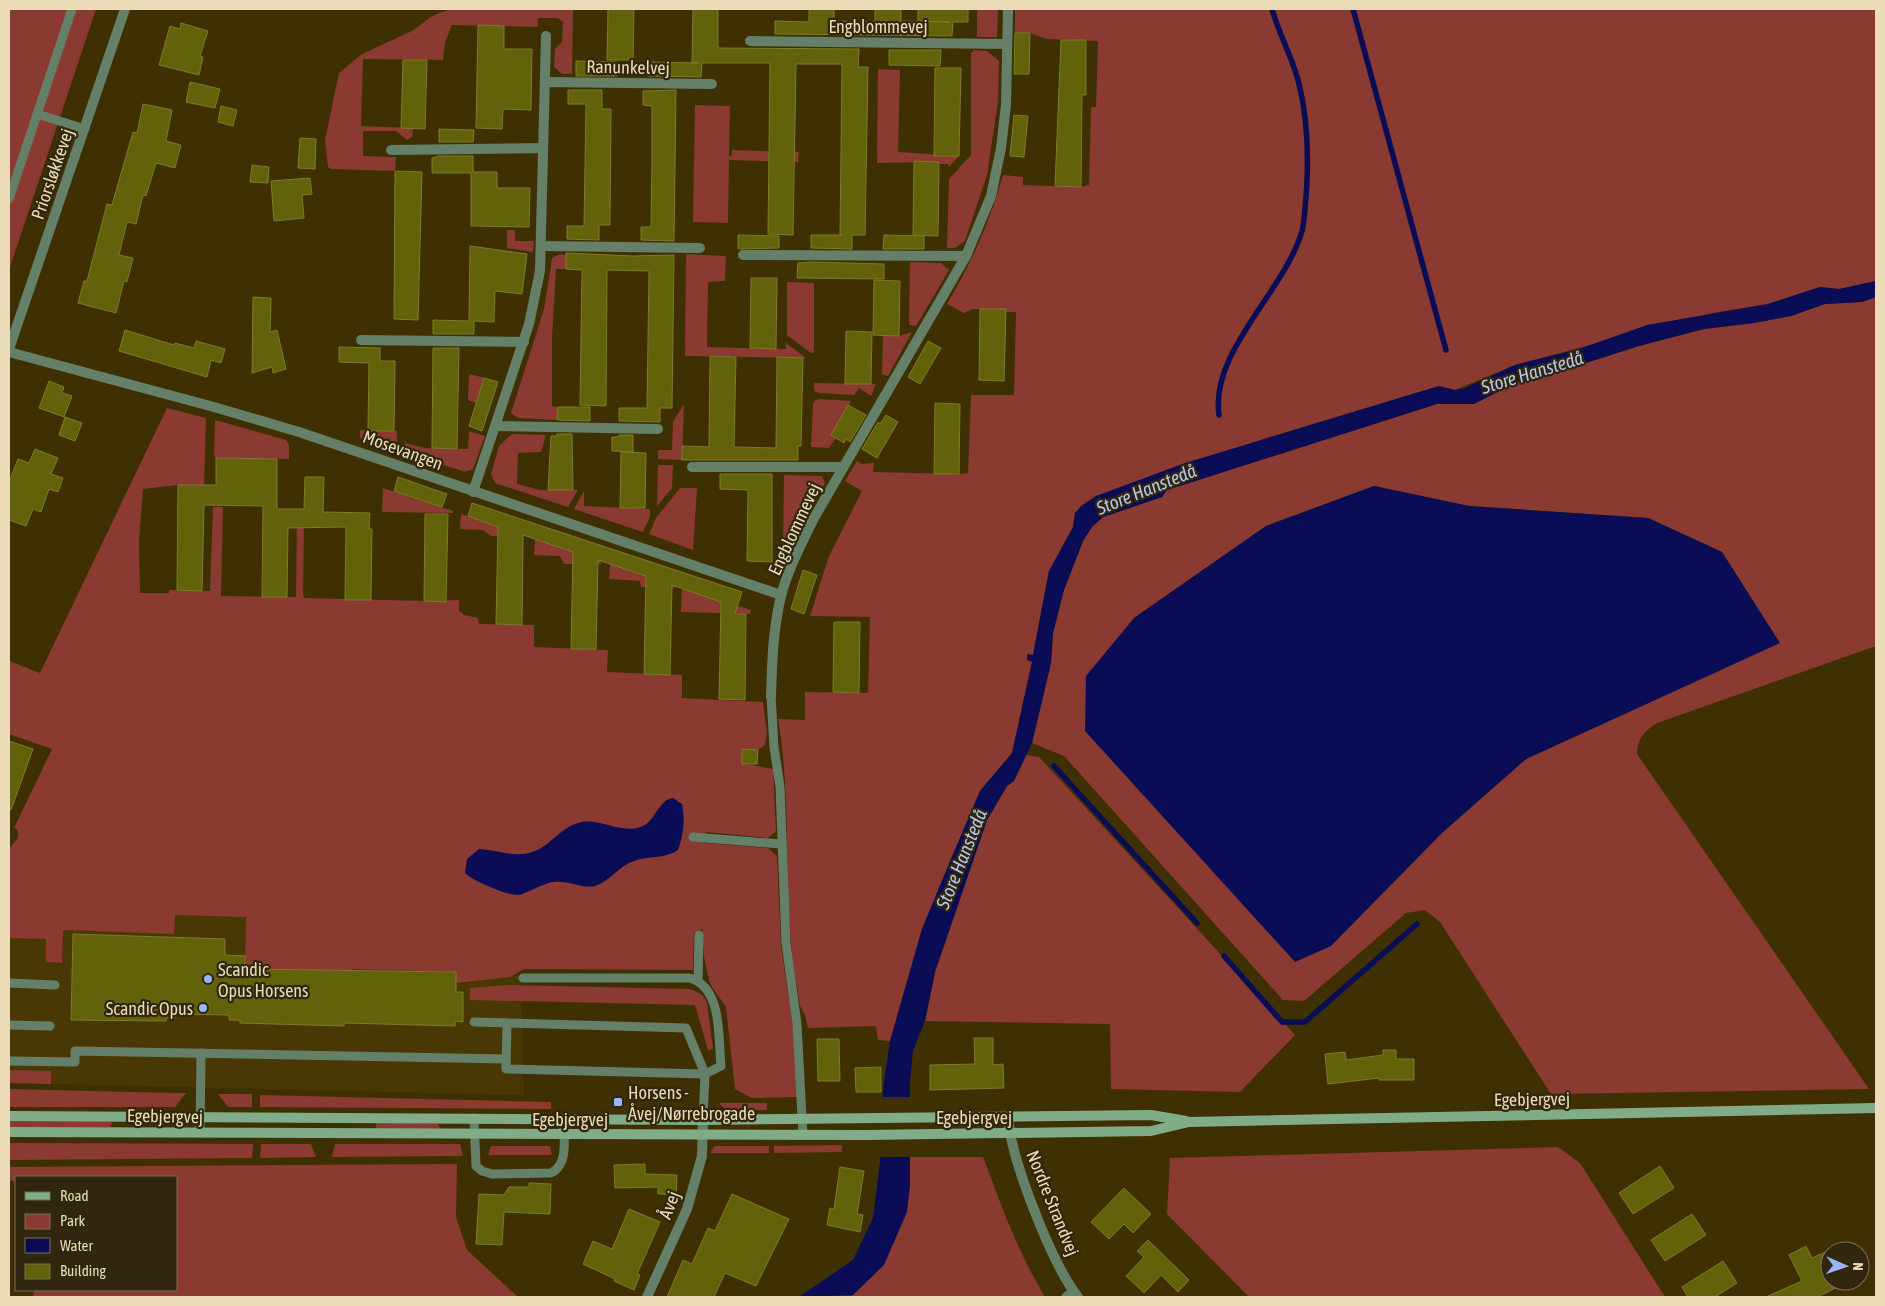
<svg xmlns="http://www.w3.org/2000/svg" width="1885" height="1306" font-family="'Asap Condensed',sans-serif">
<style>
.built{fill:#493804}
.green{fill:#8a3a30;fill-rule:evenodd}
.water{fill:#0a0d55}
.pier{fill:#3f3003}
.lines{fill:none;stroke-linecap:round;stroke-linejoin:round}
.stream{stroke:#0a0d55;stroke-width:5.5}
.building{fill:#62620b;stroke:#7c7c29}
.lane{stroke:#658069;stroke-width:9}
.street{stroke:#658069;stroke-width:10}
.secondary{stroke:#80ac87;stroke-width:10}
.poi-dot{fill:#9bb4fd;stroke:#31270e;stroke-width:2}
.labels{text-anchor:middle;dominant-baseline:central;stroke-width:4.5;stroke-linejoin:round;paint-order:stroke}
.street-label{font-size:18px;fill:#ebdcb7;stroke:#31270e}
.poi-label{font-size:18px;fill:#ebdcb7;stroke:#31270e;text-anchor:start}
.water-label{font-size:19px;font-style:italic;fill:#b6c5f0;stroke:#31270e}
</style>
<rect width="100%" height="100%" fill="#3f3003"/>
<polygon class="built" points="138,876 503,975 521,976 524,1095 9,1083 9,912"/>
<g class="green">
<polygon points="9,9 96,9 9,270"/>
<polygon points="450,9 573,9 572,74 562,74 554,67 555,49 562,42 563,22 558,18 538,18 538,27 452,25 445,42 443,60 363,59 361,126 413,128 412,137 407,140 396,131 363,131 363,156 396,157 395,171 331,169 328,167 325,140 339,73 362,54 412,31 432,16"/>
<polygon points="977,9 998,9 997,37 977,37"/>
<path d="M1015,9h861v272l-37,8 -19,-2 -52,17 -56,9 -197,52 -60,25 -16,-4 -176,53 -188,74 -2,14 -24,44 -16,84 -5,-1 4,8 -20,91 -32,38 -29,68 -29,70 -32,112 -12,-1 -2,-14 -68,2 -3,-13 -5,-9c-3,-22 -8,-43 -9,-65 -7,-75 0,-147 -13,-222l27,1v-28l63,1 2,-76 -60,-1 19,-60 33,-65 -17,-10 12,-20 4,3 13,-1 -1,9 86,2 9,-1 3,-78h43l2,-83h-10l-1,-3h-32l-9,4 -17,-9c25,-42 43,-83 56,-129l20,2v8l57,2 9,-2 2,-78h5l2,-66 -52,-2 -16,-6h-15z"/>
<polygon points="974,50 987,51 999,61 998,101 987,175 965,241 955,248 947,248 949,179 971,155 971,53"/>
<polygon points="878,69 900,70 898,152 959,156 949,167 948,164 939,164 939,162 877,163"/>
<polygon points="695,105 730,106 729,156 732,156 732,150 799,152 798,162 729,160 728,223 693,222"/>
<polygon points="507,230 515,230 515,241 534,241 533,252 507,248"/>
<polygon points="560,254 566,255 566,269 556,269 552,338 552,406 558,407 557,420 518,418 511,413 544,309 552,258"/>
<polygon points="686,254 726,256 725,281 708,282 707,347 786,349 786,343 806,358 685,356"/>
<polygon points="910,262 941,263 949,270 916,326 909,325"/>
<polygon points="787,282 814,283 814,352 811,353 787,335"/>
<path d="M1876,297v349l-219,77c-14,9 -19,15 -20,31l232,335 -318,5 -111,-172 -15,-12 -19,3 -102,88 -21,-1 -219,-244 -32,-13 19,-80 2,-30 11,-43 19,-49 8,-14 12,-10 59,-20 5,-7 270,-86h37l47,-24 20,-8 29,-4 69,-22 65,-17 50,-6 37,-7 34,-12 36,-2zM1374,486l95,20 179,12 74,34 57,91 -253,116 -83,73 -309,-214 132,-92z"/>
<polygon points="912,332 888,376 882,374 883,335 899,336"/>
<polygon points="469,374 485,378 476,403 468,400"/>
<polygon points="814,383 876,384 871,396 859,388 854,395 819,393 814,391"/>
<polygon points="819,399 851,401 831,435 836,438 829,448 811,447 813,406 814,401"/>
<polygon points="684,404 682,460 658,459 658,450 672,450 673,422"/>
<path d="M167,408l39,10 -2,67h-26l-35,4 -4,52 1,52h29v-3l41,1 3,-84h10l-2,89 75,1 1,-80h7l-1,79 2,2 119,3 35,-1v11l5,4 14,3 1,6 55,1v22l74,3 -1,22 75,3v23l81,4 4,31 -2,12 -7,5 -16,-1v15c12,1 20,3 31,5l3,62 -8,7 -62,-6 -2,11 64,5 9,8 4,90 12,80 4,71 -45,1 -17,-9 -9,-82 -16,-23 -6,-27 -2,-28 -8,4 -1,37 -169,-1 -14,8 -54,6v-11l-104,-3 -1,6 -7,-4 -99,-2 1,-52 -71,-2 -1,19 -111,-4 -1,33 -16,-1v-23l-37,-1v-89l9,-11v-8l-4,-2 38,-79 -43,-15v-73l31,12z"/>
<polygon points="215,420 286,440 289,445 289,459 216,458 214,456"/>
<polygon points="360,430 397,431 396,451 360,438"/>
<polygon points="469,431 485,436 473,469 465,472 405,452 405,443 424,448 468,449"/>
<polygon points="512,434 546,435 541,452 518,453 517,484 540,490 578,490 568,507 495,483 491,474 499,446"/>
<polygon points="658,465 673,465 672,488 657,506"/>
<polygon points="784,475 822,476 825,483 807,514 792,548 790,552 785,553 783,550"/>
<polygon points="383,488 453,511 453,513 382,512"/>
<polygon points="680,488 697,488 693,550 649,534 656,518"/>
<polygon points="584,491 584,506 650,509 650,517 643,532 574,509"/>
<polygon points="461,514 523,535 523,537 491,536 483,530 460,529"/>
<polygon points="535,539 601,561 601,564 564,564 560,556 534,555"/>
<polygon points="610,564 675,586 675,588 641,587 640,581 609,579"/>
<polygon points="682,586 687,590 751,610 750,614 681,612"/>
<polygon points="1026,755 1039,757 1295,1035 1240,1092 1111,1089 1110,1024 925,1021 935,972 987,820 1007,786 1014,781"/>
<path d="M507,985l182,4c9,3 15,5 18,14l6,46 -5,1 -13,-45 -225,-5v-12z"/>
<polygon points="9,1070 51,1071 51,1084 9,1083"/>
<polygon points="9,1089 175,1093 186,1093 175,1107 9,1107"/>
<polygon points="218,1094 252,1094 252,1107 228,1107"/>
<polygon points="260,1095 551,1102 551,1109 260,1107"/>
<polygon points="719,1103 767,1103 767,1110 726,1110"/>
<polygon points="9,1121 110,1121 112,1123 110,1127 9,1127"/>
<polygon points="376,1122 438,1124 440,1128 438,1130 376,1129"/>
<polygon points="9,1143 253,1144 252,1158 9,1160"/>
<polygon points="261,1144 311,1144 316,1157 260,1158"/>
<polygon points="335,1144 460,1144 463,1156 332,1157"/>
<polygon points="842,1145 842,1152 774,1153 774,1146"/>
<polygon points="491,1146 550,1146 552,1155 488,1155"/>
<polygon points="715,1146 769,1146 769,1153 710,1153"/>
<polygon points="1558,1147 1580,1163 1665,1297 1249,1297 1167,1214 1170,1158"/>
<path d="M910,1157h73c18,48 35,96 62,140h-194l59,-111z"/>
<polygon points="457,1164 456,1217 467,1250 518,1297 33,1297 34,1290 176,1290 176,1177 16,1177 16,1181 9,1181 9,1167"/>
</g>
<g class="water">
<polygon points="1876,281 1876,297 1862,302 1825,304 1791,316 1754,323 1704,329 1639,346 1570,368 1541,372 1521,380 1474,404 1437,404 1167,490 1162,497 1103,517 1092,527 1083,541 1064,590 1053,633 1051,663 1032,743 1014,781 1007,786 987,820 935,972 925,1021 913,1051 910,1082 910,1186 907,1212 884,1265 853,1295 799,1297 853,1260 873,1218 880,1162 883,1089 890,1041 922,929 951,859 980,791 1012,753 1032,662 1027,660 1027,654 1033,655 1049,571 1073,527 1075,513 1081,506 1096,496 1185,463 1439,386 1455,390 1465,388 1515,365 1579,349 1647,325 1768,304 1820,287 1839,289"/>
<polygon points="1374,486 1469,506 1648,518 1722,552 1780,643 1526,759 1443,832 1331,946 1295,962 1085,731 1086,676 1134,618 1266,526"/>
<path d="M673,798l9,6c3,17 2,29 -4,46 -16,10 -28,5 -44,11 -15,5 -24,20 -39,25 -12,3 -27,-6 -41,-4 -11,1 -30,13 -36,13 -12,0 -45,-14 -53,-22l2,-14 12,-10c17,1 34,8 50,4 21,-5 31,-27 53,-31 20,-3 41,13 61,4 13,-6 15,-26 30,-28z"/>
</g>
<polygon class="pier" points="880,1097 913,1097 912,1157 878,1157"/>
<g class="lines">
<g class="stream">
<polyline points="1353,9 1446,350"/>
<path d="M1219,415c-9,-64 66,-124 83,-184 2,-7 2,-15 3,-22 4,-42 4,-85 -6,-125 -6,-26 -20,-49 -27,-75"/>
<polyline points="1054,766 1197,923"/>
<polyline points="1224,956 1282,1022 1305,1022 1417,924"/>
</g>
</g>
<g class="building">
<polygon points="608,9 634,9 633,60 607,60"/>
<polygon points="693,9 718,9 718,48 859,49 858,67 868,67 865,235 852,235 852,249 811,248 811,235 842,235 840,235 842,64 796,64 793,235 768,234 770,63 702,63 701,77 648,76 648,62 699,63 692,62"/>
<polygon points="809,9 834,9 834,21 875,22 875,9 901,9 901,21 950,22 918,21 918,9 968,9 968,22 953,22 952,36 775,34 775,21 809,22"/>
<polygon points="181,23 208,31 200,56 203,57 199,75 159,65 170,26 180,29"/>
<polygon points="478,25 504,26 504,49 532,49 531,110 503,109 502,129 476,128"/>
<polygon points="1015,33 1030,33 1029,74 1014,74"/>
<polygon points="1061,40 1086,40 1086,95 1082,95 1081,187 1055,186"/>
<polygon points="889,50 941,50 940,66 889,65"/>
<polygon points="403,60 427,60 425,129 401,128"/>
<polygon points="576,61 617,62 617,76 576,76"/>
<polygon points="935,68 961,68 959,156 934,156"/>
<polygon points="190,82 220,89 215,108 186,102"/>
<polygon points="568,90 602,90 602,109 611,109 610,225 599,225 599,240 567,239 567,226 584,226 586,104 568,104"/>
<polygon points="676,90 674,241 641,240 641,227 651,227 652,162 652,106 643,105 643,91"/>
<polygon points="143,104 172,110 166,141 181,145 175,168 156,163 146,196 143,195 136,224 127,222 119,255 133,258 127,282 124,281 116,313 78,303 84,281 87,281 107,204 112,205 133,132 137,133"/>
<polygon points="221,106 237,110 233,126 218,122"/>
<polygon points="1014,115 1028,116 1024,157 1010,156"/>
<polygon points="439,129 474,130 473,142 439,142"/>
<polygon points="300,138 316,139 315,169 298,168"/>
<polygon points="439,156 473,156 473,172 497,172 497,188 530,188 529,227 471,226 471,173 432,173 432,158"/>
<polygon points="914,161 939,162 938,236 913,235"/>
<polygon points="252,165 269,167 268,183 250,182"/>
<polygon points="395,171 422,172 418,320 394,319"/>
<polygon points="310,178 312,194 302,195 304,218 274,221 271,181"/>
<polygon points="738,235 779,236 779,248 738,249"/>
<polygon points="884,235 924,236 924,249 883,249"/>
<polygon points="470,246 527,254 522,294 495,291 494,322 474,321 474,334 433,334 433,320 469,321"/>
<polygon points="566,253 633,256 674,255 672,408 660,408 660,422 619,421 619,408 647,408 649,271 607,270 606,406 580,405 582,270 566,269"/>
<polygon points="811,262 884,264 884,279 797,278 798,263"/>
<polygon points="751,278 777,278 776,349 750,348"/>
<polygon points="874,280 900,281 899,336 873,335"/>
<polygon points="253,297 271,298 270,332 277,330 286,369 273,373 272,367 252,373"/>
<polygon points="980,309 1006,309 1004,381 979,380"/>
<polygon points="125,330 174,345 175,343 194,348 196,341 225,349 221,363 211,360 207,377 119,351"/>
<polygon points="846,331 872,332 871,384 845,384"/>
<polygon points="928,341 941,348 920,384 908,377"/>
<polygon points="339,347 380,348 380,361 395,361 394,431 368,431 369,363 339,362"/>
<polygon points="433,348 459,348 457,449 432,448"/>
<polygon points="710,356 736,357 734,447 776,448 777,357 803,358 801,446 798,446 798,460 682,460 682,446 709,447"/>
<polygon points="484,378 498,382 482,431 469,426"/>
<polygon points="49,381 64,387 62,393 72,396 64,417 39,408"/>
<polygon points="935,403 960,404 959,474 934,474"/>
<polygon points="848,405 866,415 850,442 846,439 844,443 831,435"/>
<polygon points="558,407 590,407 590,421 557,420"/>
<polygon points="886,415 898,422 877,458 862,449 878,422 880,424"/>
<polygon points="65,417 82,423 75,441 59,435"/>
<polygon points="557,434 572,434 573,490 548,490 551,436 557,436"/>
<polygon points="619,435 633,435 633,452 612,451 612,437 619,437"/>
<polygon points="35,449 58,458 51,474 63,478 58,492 49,489 41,512 33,509 26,526 9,520 9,482 18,459 29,463"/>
<polygon points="621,452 646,453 645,508 620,508"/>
<polygon points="216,458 277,459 277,509 304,509 305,477 324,477 323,512 370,513 369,529 372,529 371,600 345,600 346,527 288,528 287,597 262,597 263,506 204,505 202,591 177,590 178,485 216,485"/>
<polygon points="720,474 772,474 772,562 747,561 748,490 720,489"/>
<polygon points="398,477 447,494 442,507 394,491"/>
<polygon points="472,503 742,592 735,614 746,614 745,700 719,699 721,602 672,585 670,675 644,674 646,576 598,560 596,649 571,649 573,552 523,535 522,625 496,624 498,527 468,516"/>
<polygon points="425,514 448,514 446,602 424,601"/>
<polygon points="803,570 817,575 804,614 791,609"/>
<polygon points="834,622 860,622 859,693 833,692"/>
<polygon points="9,741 33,749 11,810 9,809"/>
<polygon points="742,749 758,750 757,764 742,764"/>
<polygon points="73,934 225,939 225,955 245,956 245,969 456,972 456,992 463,992 463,1022 455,1021 455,1026 344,1023 344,1026 240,1023 240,1020 229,1020 229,1015 175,1014 175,1018 166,1018 166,1021 71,1020"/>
<polygon points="974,1038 993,1038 993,1065 1003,1064 1004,1088 930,1090 930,1065 975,1064"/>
<polygon points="817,1039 839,1039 840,1081 818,1081"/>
<polygon points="1383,1050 1396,1050 1396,1059 1414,1059 1414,1080 1379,1080 1379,1078 1328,1084 1325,1054 1345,1052 1346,1060 1383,1055"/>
<polygon points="881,1067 881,1092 856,1092 855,1068"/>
<polygon points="645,1164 645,1174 677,1175 676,1194 658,1194 658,1187 615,1188 614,1165"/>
<polygon points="1660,1166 1674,1188 1633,1214 1619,1193"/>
<polygon points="840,1167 864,1171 857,1214 863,1215 860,1232 827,1225 830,1208 834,1209"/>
<polygon points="529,1183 551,1184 550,1214 504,1212 502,1245 476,1244 479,1194 504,1195 509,1187 529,1187"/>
<polygon points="1124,1188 1151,1214 1133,1233 1124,1224 1109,1239 1091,1222"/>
<polygon points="732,1194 789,1219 756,1286 725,1273 714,1297 667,1297 683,1260 692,1264 708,1228 715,1231"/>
<polygon points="629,1209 660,1222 637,1274 640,1275 634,1290 614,1281 615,1279 583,1264 593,1241 612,1249"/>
<polygon points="1692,1214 1706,1235 1665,1261 1651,1240"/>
<polygon points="1148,1240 1189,1280 1178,1292 1161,1275 1144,1293 1126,1276 1144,1257 1137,1251"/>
<polygon points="1806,1246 1812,1258 1830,1250 1830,1279 1826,1281 1850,1281 1817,1297 1766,1297 1802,1281 1789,1255"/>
<polygon points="1723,1261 1737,1283 1715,1297 1688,1297 1682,1287"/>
</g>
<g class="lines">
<g class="lane">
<polyline points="37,114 85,129"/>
<polyline points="9,199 72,9"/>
<polyline points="771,696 774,747 780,787 786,943 797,1024 803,1135"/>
<polyline points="693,837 781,844"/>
<polyline points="698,981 699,935"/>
<polyline points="9,983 55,985"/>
<polyline points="474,1022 686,1028 705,1074 703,1120"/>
<path d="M507,1023l-1,46 199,5 16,-8c-3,-28 2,-78 -31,-88h-167"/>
<polyline points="9,1025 50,1026"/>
<polyline points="9,1061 75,1062 75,1051 506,1059"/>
<path d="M474,1118l2,48 6,5 10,3 59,-1c18,-8 13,-37 12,-54"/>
<polyline points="200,1133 201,1053"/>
<polyline points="1066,1297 1073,1291"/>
</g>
<g class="street">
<polyline points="750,41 1006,44"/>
<polyline points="545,82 712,84"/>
<polyline points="391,150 543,148"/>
<polyline points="542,246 700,248"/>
<polyline points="743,255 966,256"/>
<polyline points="361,340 524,342"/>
<polyline points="9,349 125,9"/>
<polyline points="9,352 214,407 299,432 781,595"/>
<polyline points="496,426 658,429"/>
<polyline points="692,467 843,467"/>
<polyline points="473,492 529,324 540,271 546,36"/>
<path d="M771,696c1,-33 2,-67 10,-100 7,-27 21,-53 33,-78l152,-262 25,-60 10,-48 5,-43 2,-96"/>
<path d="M1008,1117c3,43 44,147 70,180"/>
<polyline points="647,1297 687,1209 702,1156 703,1120"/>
</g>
<g class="secondary">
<polyline points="9,1116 703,1120 1151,1115 1186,1121"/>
<polyline points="9,1132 867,1135 1151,1131 1189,1122 1876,1108"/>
</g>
</g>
<g class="poi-dot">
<circle cx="208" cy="979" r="5"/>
<circle cx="203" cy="1008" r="5"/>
<rect x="613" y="1097" width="10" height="10" rx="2.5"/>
</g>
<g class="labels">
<g class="street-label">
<text x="878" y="26">Engblommevej</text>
<text transform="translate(628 67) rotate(1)">Ranunkelvej</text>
<text transform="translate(52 174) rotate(-71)">Priorsløkkevej</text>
<text transform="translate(403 450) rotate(20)">Mosevangen</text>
<text transform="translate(794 529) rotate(-65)">Engblommevej</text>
<text transform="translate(1532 1099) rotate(-1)">Egebjergvej</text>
<text transform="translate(165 1116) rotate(1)">Egebjergvej</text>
<text x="974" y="1117">Egebjergvej</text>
<text x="570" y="1119">Egebjergvej</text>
<text transform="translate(1053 1203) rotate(68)">Nordre Strandvej</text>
<text transform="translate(669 1205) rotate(-69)">Åvej</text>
</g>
<g class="poi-label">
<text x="218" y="969">Scandic<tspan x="218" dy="21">Opus Horsens</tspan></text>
<text x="193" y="1008" text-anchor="end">Scandic Opus</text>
<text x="628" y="1092">Horsens -<tspan x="628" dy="21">Åvej/Nørrebrogade</tspan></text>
</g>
<g class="water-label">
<text transform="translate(1532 372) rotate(-17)">Store Hanstedå</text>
<text transform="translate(1146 489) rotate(-22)">Store Hanstedå</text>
<text transform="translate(961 859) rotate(-68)">Store Hanstedå</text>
</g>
</g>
<rect width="1885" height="1306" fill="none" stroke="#ebdcb7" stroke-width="20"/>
<rect x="15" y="1176" width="162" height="115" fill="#31270e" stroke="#7b6f52"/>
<rect x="25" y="1192" width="25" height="8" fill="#80ac87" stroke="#7b6f52"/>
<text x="60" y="1201" font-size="15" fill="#ebdcb7">Road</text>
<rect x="25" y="1214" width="25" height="15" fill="#8a3a30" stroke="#7b6f52"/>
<text x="60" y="1226" font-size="15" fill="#ebdcb7">Park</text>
<rect x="25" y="1238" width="25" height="15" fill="#0a0d55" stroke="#7b6f52"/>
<text x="60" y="1251" font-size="15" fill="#ebdcb7">Water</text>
<rect x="25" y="1264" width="25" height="15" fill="#62620b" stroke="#7b6f52"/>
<text x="60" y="1276" font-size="15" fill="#ebdcb7">Building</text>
<g transform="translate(1845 1266) rotate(92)"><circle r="24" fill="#31270e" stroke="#7b6f52"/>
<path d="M0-4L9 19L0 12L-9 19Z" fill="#9bb4fd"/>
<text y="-8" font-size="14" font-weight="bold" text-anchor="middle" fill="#ebdcb7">N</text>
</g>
</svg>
